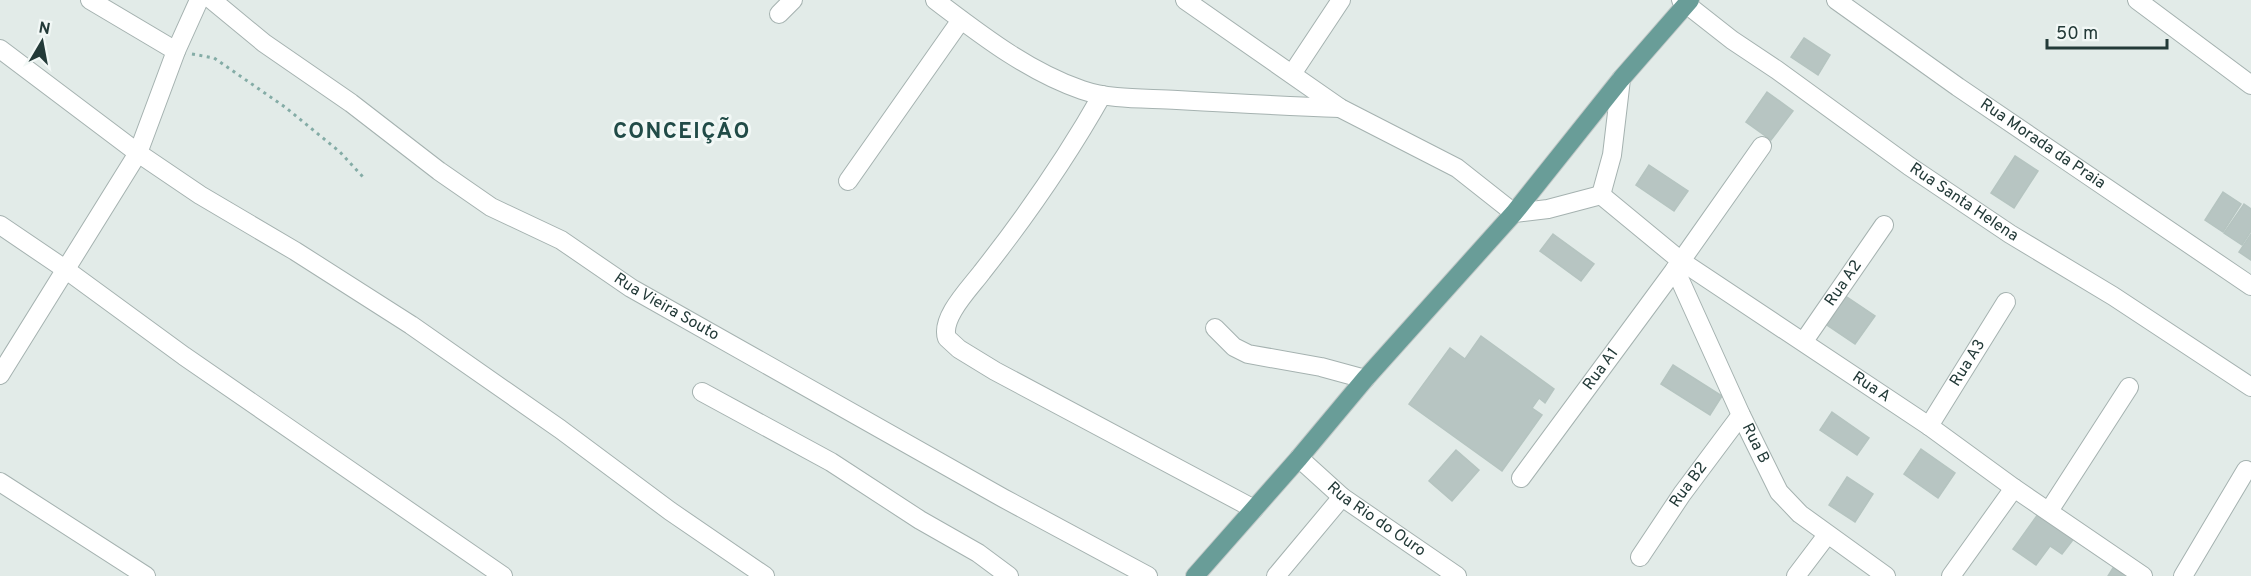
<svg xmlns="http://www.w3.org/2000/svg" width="2251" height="576" font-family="Overpass,sans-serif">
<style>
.building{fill:#b7c5c2;stroke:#b5c4c0;stroke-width:1.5}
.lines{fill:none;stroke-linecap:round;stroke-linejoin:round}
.minor-casing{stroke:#a5b2b0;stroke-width:20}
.major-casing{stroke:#c1c8c7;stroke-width:20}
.path{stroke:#84aca6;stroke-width:3;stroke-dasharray:3 4.5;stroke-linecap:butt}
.minor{stroke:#fff;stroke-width:18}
.major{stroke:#699d98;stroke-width:18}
.labels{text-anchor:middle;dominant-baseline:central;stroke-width:6;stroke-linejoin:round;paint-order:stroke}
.street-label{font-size:16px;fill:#233a38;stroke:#f2f8f6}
.district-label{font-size:22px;font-weight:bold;letter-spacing:1.5px;fill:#214b47;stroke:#f2f8f6}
</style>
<rect width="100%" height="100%" fill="#e2ebe8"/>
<g class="building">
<polygon points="1804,38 1830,55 1818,75 1791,57"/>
<polygon points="1767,92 1793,111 1771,140 1746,122"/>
<polygon points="2015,156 2038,171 2014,208 1991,193"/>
<polygon points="1649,165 1688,191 1674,211 1636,185"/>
<polygon points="2223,192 2241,204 2223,232 2205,220"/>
<polygon points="2244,204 2251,209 2251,231 2242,245 2224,233"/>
<polygon points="1553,234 1594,264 1581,281 1540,251"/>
<polygon points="2251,234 2251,260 2239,252"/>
<polygon points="1844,295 1875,316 1855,344 1824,323"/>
<polygon points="1481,336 1554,389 1545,403 1539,398 1532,408 1542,415 1502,471 1409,404 1450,348 1465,359"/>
<polygon points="1673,365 1722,396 1710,415 1661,384"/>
<polygon points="1832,412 1869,438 1857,455 1820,430"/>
<polygon points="1921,449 1955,473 1938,498 1904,474"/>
<polygon points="1456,450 1479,470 1452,501 1429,481"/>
<polygon points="1847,477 1873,494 1855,522 1829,505"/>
<polygon points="2041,510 2076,536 2062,554 2050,546 2036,565 2013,549"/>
<polygon points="2113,568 2127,576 2108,576"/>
</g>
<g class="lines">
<defs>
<g id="minor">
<polyline points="90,0 176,51"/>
<path id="s1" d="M212,0l52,43 87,60 88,68 52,36 70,33 70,48 372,210 145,78"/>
<path d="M935,0c45,34 92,71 147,90 29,10 64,8 95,10 54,3 109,6 163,8"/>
<polyline points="1185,0 1340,108 1457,168 1514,213 1548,209 1601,195"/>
<path id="s2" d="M1681,0l51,40 45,30 132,96 101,68 103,62 138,91"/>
<path id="s3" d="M1836,0l122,87 293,199"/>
<polyline points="2137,0 2251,85"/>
<polyline points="779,14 793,0"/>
<polyline points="0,49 138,153 200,195 295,251 411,325 560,429 670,511 765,576"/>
<polyline points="1292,74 1341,0"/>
<path d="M1102,95c-35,62 -76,121 -120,177 -12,16 -42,46 -35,66l12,11 36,22 259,138"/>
<polyline points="848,181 961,20"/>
<path id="s4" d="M1601,195l80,66 248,165 85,62 129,88"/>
<polyline points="1601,195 1612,155 1621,79"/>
<polyline points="0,225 65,269 184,356 503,576"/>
<path id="s5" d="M1675,269l66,146 38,77 21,22 86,62"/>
<polyline points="1215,328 1234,347 1248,354 1321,367 1365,379"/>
<path id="s6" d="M1804,341l80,-116"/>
<polyline points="0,375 138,153 176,51 199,0"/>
<polyline points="702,392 831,462 920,520 978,553 1009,576"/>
<path id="s7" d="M1929,426l77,-124"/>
<path id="s8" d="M1299,458l43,39 115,79"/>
<path id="s9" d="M1521,478l160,-217 81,-115"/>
<polyline points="0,482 146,576"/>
<polyline points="2049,511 2129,387"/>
<path id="s10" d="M1640,557l42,-63 59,-79"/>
<polyline points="1276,576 1342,497"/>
<polyline points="1796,576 1827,535"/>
<polyline points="1951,576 2014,488"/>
<polyline points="2183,576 2246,470"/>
</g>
<polyline id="major" points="1195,576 1299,458 1365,379 1514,213 1621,79 1690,0"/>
</defs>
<use href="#minor" class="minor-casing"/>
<use href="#major" class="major-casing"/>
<polyline class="path" points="192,54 214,58 285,107 340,152 363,177"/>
<use href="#minor" class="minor"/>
<use href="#major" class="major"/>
</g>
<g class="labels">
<g class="street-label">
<text stroke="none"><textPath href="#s3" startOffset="252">Rua Morada da Praia</textPath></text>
<text stroke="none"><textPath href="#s2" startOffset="348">Rua Santa Helena</textPath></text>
<text stroke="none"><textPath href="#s6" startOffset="70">Rua A2</textPath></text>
<text stroke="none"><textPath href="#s1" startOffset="550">Rua Vieira Souto</textPath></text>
<text stroke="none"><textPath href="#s7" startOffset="74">Rua A3</textPath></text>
<text stroke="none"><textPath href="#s9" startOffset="135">Rua A1</textPath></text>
<text stroke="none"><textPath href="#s4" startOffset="332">Rua A</textPath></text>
<text stroke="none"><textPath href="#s5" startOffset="192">Rua B</textPath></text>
<text stroke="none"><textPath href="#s10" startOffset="87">Rua B2</textPath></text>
<text stroke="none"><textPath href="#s8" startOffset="99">Rua Rio do Ouro</textPath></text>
</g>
<g class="district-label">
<text x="682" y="132">CONCEIÇÃO</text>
</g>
</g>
<g transform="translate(42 42) rotate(10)" stroke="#f2f8f6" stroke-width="4.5" paint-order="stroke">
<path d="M0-4.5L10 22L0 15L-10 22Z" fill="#233a38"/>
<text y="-9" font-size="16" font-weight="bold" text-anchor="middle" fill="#233a38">N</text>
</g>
<path d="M2047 39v9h120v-9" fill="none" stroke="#233a38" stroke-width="3"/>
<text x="2056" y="39" font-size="18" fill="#233a38" stroke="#f2f8f6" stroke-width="4.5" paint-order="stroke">50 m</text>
</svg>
